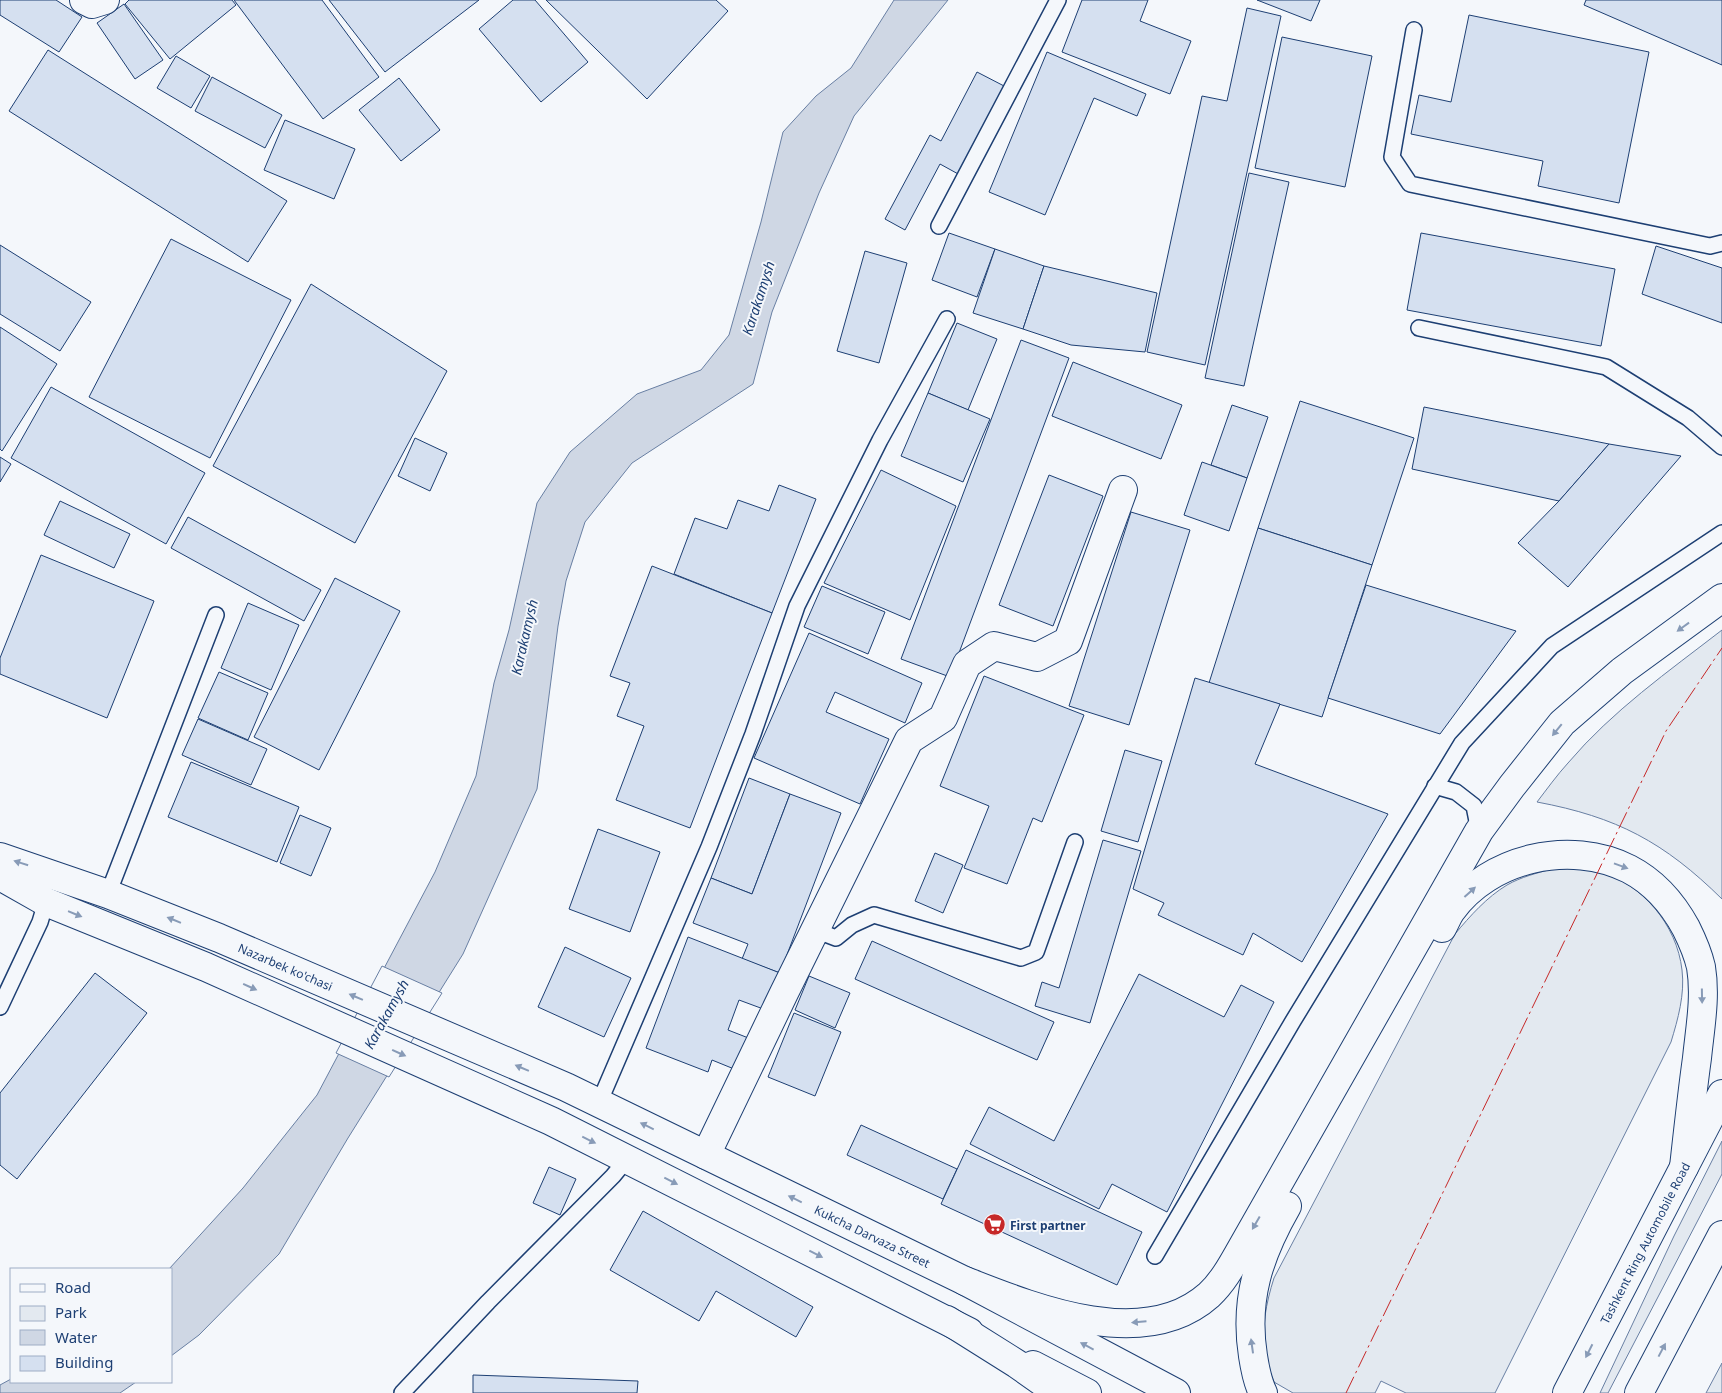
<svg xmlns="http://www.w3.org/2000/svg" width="1722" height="1393" font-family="'Noto Sans',sans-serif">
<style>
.green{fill:#e3e9f0;stroke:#687fa3}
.water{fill:#cfd7e4;stroke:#687fa3}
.pier{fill:#f4f7fb;stroke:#687fa3}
.building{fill:#d5e0f0;stroke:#1d3f73}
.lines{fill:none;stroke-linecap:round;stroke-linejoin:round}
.service-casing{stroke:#1d3f73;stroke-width:18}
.minor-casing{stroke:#1d3f73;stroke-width:30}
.secondary-casing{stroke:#1d3f73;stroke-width:30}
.trunk-casing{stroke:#1d3f73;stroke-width:30}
.service{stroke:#f4f7fb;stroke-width:15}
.minor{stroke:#f4f7fb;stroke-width:28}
.secondary{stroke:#f4f7fb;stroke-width:28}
.trunk{stroke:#f4f7fb;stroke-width:28}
.power{stroke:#c62828;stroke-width:1;stroke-dasharray:18 4 2.5 4;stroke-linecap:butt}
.oneway{fill:#889bb7}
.labels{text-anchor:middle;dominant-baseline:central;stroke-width:4;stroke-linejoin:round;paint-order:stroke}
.street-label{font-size:12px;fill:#1d3f73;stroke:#f4f7fb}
.poi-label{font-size:12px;font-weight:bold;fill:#1d3f73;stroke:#f4f7fb;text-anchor:start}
.water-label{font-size:14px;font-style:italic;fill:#1d3f73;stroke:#f4f7fb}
</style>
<rect width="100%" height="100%" fill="#f4f7fb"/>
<g class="green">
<path d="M1722,630v269c-58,-57 -105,-82 -185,-97 10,-13 20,-27 31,-39 44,-52 101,-92 154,-133z"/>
<path d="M1552,869c14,0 31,-2 46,2 44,12 79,54 84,99 3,24 -4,49 -11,72l-176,351h-89l-25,-12 -6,12h-82l-19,-11c-3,-8 -7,-17 -9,-26 -4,-27 1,-53 9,-78l181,-344c15,-18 32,-37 52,-49 14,-8 30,-12 45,-16z"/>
<polygon points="1722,1141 1722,1174 1608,1393 1600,1393 1674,1236"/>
<polygon points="1722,1363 1722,1393 1706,1393"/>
</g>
<g class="water">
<polygon points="894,0 948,0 854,116 819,193 772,312 753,384 632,463 585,522 566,581 558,626 537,789 463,954 348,1138 279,1254 199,1335 171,1356 171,1269 169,1269 243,1188 317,1095 435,872 476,776 494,683 509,630 537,503 570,452 637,394 701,370 729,335 761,222 783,132 816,96 851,68"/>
<polygon points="11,1379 11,1382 136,1382 120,1393 0,1393 0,1385"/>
</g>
<polygon class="pier" points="382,966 442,993 389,1077 336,1053"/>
<g class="building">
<polygon points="0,0 56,0 82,17 59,52 0,15"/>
<polygon points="129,0 232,0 236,5 170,59 125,4"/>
<polygon points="234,0 322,0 379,77 323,119"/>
<polygon points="329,0 479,0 385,72"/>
<polygon points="513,0 535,0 588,62 541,102 479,29"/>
<polygon points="546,0 716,0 728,11 647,99"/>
<polygon points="1082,0 1148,0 1140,21 1191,41 1170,94 1062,52"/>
<polygon points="1257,0 1320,0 1311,21"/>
<polygon points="1586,0 1722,0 1722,65 1584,5"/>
<polygon points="124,4 163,60 135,79 97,23"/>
<polygon points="1247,8 1281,16 1205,365 1147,352 1202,96 1227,101"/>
<polygon points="1469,15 1649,52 1619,203 1538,186 1543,161 1411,134 1419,95 1451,102"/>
<polygon points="1282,37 1372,56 1345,187 1255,168"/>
<polygon points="48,50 287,201 248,262 9,111"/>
<polygon points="1047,52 1146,94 1137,116 1094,98 1045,215 989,192"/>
<polygon points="176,56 210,76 191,108 157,88"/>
<polygon points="977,72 1006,87 960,175 940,164 905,230 885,219 930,135 941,141"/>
<polygon points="212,77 282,115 265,148 195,111"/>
<polygon points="399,78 440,130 401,161 359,110"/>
<polygon points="285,120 355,149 334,199 264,170"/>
<polygon points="1249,173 1289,182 1244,386 1205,378"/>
<polygon points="949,233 995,249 977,297 932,280"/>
<polygon points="1421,233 1615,269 1601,346 1407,310"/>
<polygon points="171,239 291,300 210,458 89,397"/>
<polygon points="0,245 91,302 60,351 0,314"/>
<polygon points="1656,246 1722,268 1722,323 1642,294"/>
<polygon points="995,249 1044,266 1023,329 973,313"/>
<polygon points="865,251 907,263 879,363 837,351"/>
<polygon points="1044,266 1157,293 1145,352 1071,345 1023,329"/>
<polygon points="311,284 447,371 355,543 213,466"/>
<polygon points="957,323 997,339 968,410 928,393"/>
<polygon points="0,327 57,364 2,451 0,449"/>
<polygon points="1021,340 1069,358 950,677 901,659"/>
<polygon points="1073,362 1182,405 1161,459 1052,416"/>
<polygon points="51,387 205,473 166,544 11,458"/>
<polygon points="928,393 990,419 963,482 901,456"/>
<polygon points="1300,401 1414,438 1372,565 1258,528"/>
<polygon points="1232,405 1268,417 1247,478 1211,465"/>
<polygon points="1424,407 1609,444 1559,501 1412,469"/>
<polygon points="415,438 447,453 430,491 398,476"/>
<polygon points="1609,444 1681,456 1568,587 1518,543 1559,501"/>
<polygon points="0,457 11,464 0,482"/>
<polygon points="1202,462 1247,478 1229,531 1184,515"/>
<polygon points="881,470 956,506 910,620 824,583"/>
<polygon points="1049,475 1103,496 1053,626 999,605"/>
<polygon points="779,485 816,499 772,613 674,574 695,518 727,529 738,500 769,511"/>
<polygon points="60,501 130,534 114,568 44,535"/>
<polygon points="1131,512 1190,530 1129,725 1069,706"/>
<polygon points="188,517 321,590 304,621 171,548"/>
<polygon points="1258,528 1372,565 1322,717 1209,683"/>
<polygon points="41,555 154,601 107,718 0,674 0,658"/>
<polygon points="652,566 772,613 690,828 616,800 644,726 617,716 630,683 610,676"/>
<polygon points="335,578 400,611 319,770 254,737"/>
<polygon points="1366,585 1516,631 1440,734 1328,698"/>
<polygon points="822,586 885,612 868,654 804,627"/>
<polygon points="248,603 299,625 271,690 221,668"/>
<polygon points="809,633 922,683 905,723 835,692 826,712 889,739 860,804 754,758"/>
<polygon points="219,672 268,693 248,740 198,718"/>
<polygon points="984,676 1084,715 1042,822 1033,818 1007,884 964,868 989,806 940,786"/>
<polygon points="1195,678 1280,704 1255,764 1388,814 1302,962 1253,933 1243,955 1158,915 1164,903 1133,889"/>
<polygon points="198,719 267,749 251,785 182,755"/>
<polygon points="1125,750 1162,761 1138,842 1101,831"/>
<polygon points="191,762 299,807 277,862 168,817"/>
<polygon points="749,778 790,794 752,894 711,878"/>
<polygon points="790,794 841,813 780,973 742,959 748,944 693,923 711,878 752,894"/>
<polygon points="300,815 331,828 311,876 280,863"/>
<polygon points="598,829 660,852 630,932 569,909"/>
<polygon points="1103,840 1141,851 1090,1023 1035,1006 1042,982 1059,988"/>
<polygon points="935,853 963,865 943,913 915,901"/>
<polygon points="688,937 780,973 766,1010 739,1000 728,1030 751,1039 739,1071 712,1060 708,1072 646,1048"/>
<polygon points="872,941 1054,1022 1037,1060 855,979"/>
<polygon points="565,947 631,978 604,1037 538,1007"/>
<polygon points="95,973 147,1013 17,1179 0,1165 0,1093"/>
<polygon points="1139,974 1224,1017 1241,985 1274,1002 1167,1212 1112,1184 1099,1209 970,1144 989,1107 1054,1141"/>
<polygon points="809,976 850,993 835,1028 795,1010"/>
<polygon points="794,1013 841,1032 815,1096 768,1077"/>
<polygon points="861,1125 957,1169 943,1199 847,1155"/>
<polygon points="966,1150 1142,1232 1117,1285 941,1204"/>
<polygon points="549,1167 576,1179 560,1215 533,1203"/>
<polygon points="643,1211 813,1307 796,1337 716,1291 699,1321 610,1270"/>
<polygon points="473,1375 638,1381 637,1393 473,1393"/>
</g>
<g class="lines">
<defs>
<g id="service">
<polyline points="1414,30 1392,157 1410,184 1710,246 1722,243"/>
<polyline points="939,226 1058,0"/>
<polyline points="1419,328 1606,367 1688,418 1722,447"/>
<polyline points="1435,786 1456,792 1474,806 1479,831"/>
<polyline points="108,894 216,615"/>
<polyline points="815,930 836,938 852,925 874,915 1021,958 1036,952 1075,842"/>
<polyline points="0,1007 40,922 46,902"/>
<polyline points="599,1103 709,847 753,734 797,606 880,440 947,319"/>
<polyline points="1155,1256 1293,1021 1462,743 1552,646 1722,533"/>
<polyline points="402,1393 488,1302 613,1176 627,1159"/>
</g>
<g id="minor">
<polyline points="84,0 92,4 105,0"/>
<polyline points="706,1155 784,993 909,740 943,718 967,664 994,646 1037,657 1068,641 1123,490"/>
</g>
<g id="secondary">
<path id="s1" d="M0,857l108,37 111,44 347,149 399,194 211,112"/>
<polyline points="0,876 46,902 206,967 551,1121 969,1332"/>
<polyline points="1033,1365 1087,1393"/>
</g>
<g id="trunk">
<path d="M1442,928c3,-5 5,-11 9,-17 38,-53 119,-72 178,-42 25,13 44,35 57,59 6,12 12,26 15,39 5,30 -1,61 -4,91 -5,36 -9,73 -13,109"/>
<path d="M965,1281c69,27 179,72 244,14 13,-12 22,-28 31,-44l239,-420 33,-45 50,-63 60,-52 100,-73"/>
<polyline points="947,1320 1017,1364 1058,1393"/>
<path d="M1263,1393c-6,-12 -8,-24 -10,-37 -9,-57 6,-101 34,-150"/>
<path id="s2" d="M1567,1393l155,-299"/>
<polyline points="1639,1393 1722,1235"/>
</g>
</defs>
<use href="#service" class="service-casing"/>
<use href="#minor" class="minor-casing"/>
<use href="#secondary" class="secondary-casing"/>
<use href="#trunk" class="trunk-casing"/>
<use href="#service" class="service"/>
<use href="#minor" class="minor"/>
<use href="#secondary" class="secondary"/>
<use href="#trunk" class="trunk"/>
<polyline class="power" points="1346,1393 1666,731 1722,648"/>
</g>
<defs><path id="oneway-solid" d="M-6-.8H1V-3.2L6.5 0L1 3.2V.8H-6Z" transform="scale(1.25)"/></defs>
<g class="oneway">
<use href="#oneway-solid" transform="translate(1683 627) rotate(144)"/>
<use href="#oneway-solid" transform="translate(1557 730) rotate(129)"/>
<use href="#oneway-solid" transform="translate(21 863) rotate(-162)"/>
<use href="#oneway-solid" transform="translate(1621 866) rotate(20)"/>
<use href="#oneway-solid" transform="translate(1470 892) rotate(-42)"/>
<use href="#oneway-solid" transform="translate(75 914) rotate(22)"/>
<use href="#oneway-solid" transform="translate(174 920) rotate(-158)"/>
<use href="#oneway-solid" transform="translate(250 987) rotate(24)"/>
<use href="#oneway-solid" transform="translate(1702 996) rotate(89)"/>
<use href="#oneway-solid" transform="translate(356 997) rotate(-157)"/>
<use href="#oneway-solid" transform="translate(399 1053) rotate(24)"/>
<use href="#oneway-solid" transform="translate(522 1068) rotate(-157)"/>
<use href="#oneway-solid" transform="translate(647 1126) rotate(-154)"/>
<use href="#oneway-solid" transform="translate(589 1140) rotate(26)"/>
<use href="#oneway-solid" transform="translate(671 1181) rotate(27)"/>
<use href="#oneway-solid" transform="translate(795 1199) rotate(-154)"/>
<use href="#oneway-solid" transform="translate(1256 1223) rotate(120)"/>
<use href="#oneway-solid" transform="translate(816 1254) rotate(27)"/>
<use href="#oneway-solid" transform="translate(1139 1322) rotate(175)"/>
<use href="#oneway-solid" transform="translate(1087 1346) rotate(-152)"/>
<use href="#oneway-solid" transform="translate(1252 1346) rotate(-98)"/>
<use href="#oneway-solid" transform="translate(1662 1350) rotate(-62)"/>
<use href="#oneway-solid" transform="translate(1589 1351) rotate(117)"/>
</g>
<defs>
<symbol id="supermarket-disc" viewBox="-11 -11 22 22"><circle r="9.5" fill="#c62828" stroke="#f4f7fb"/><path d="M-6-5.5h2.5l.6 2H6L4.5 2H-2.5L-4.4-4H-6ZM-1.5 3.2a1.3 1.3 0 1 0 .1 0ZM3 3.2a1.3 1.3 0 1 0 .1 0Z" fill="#fff"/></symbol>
</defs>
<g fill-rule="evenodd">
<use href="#supermarket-disc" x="982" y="1212" width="25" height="25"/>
</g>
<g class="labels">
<g class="street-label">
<text stroke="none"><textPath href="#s1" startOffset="306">Nazarbek ko'chasi</textPath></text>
<text stroke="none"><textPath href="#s1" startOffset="952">Kukcha Darvaza Street</textPath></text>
<text stroke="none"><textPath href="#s2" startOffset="169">Tashkent Ring Automobile Road</textPath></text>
</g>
<g class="poi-label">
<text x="1010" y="1225">First partner</text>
</g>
<g class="water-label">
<text transform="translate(758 298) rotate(-72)">Karakamysh</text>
<text transform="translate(524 637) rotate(-77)">Karakamysh</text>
<text transform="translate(386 1014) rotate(-61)">Karakamysh</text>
</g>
</g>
<rect x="10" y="1268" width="162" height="115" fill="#f4f7fb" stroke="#9eadc5"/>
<rect x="20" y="1284" width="25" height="8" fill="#f4f7fb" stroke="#9eadc5"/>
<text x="55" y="1293" font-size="15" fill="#1d3f73">Road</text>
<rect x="20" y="1306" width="25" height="15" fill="#e3e9f0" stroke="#9eadc5"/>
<text x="55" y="1318" font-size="15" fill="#1d3f73">Park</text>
<rect x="20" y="1330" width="25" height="15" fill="#cfd7e4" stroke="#9eadc5"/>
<text x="55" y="1343" font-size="15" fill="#1d3f73">Water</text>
<rect x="20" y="1356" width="25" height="15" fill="#d5e0f0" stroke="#9eadc5"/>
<text x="55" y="1368" font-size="15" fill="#1d3f73">Building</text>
</svg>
